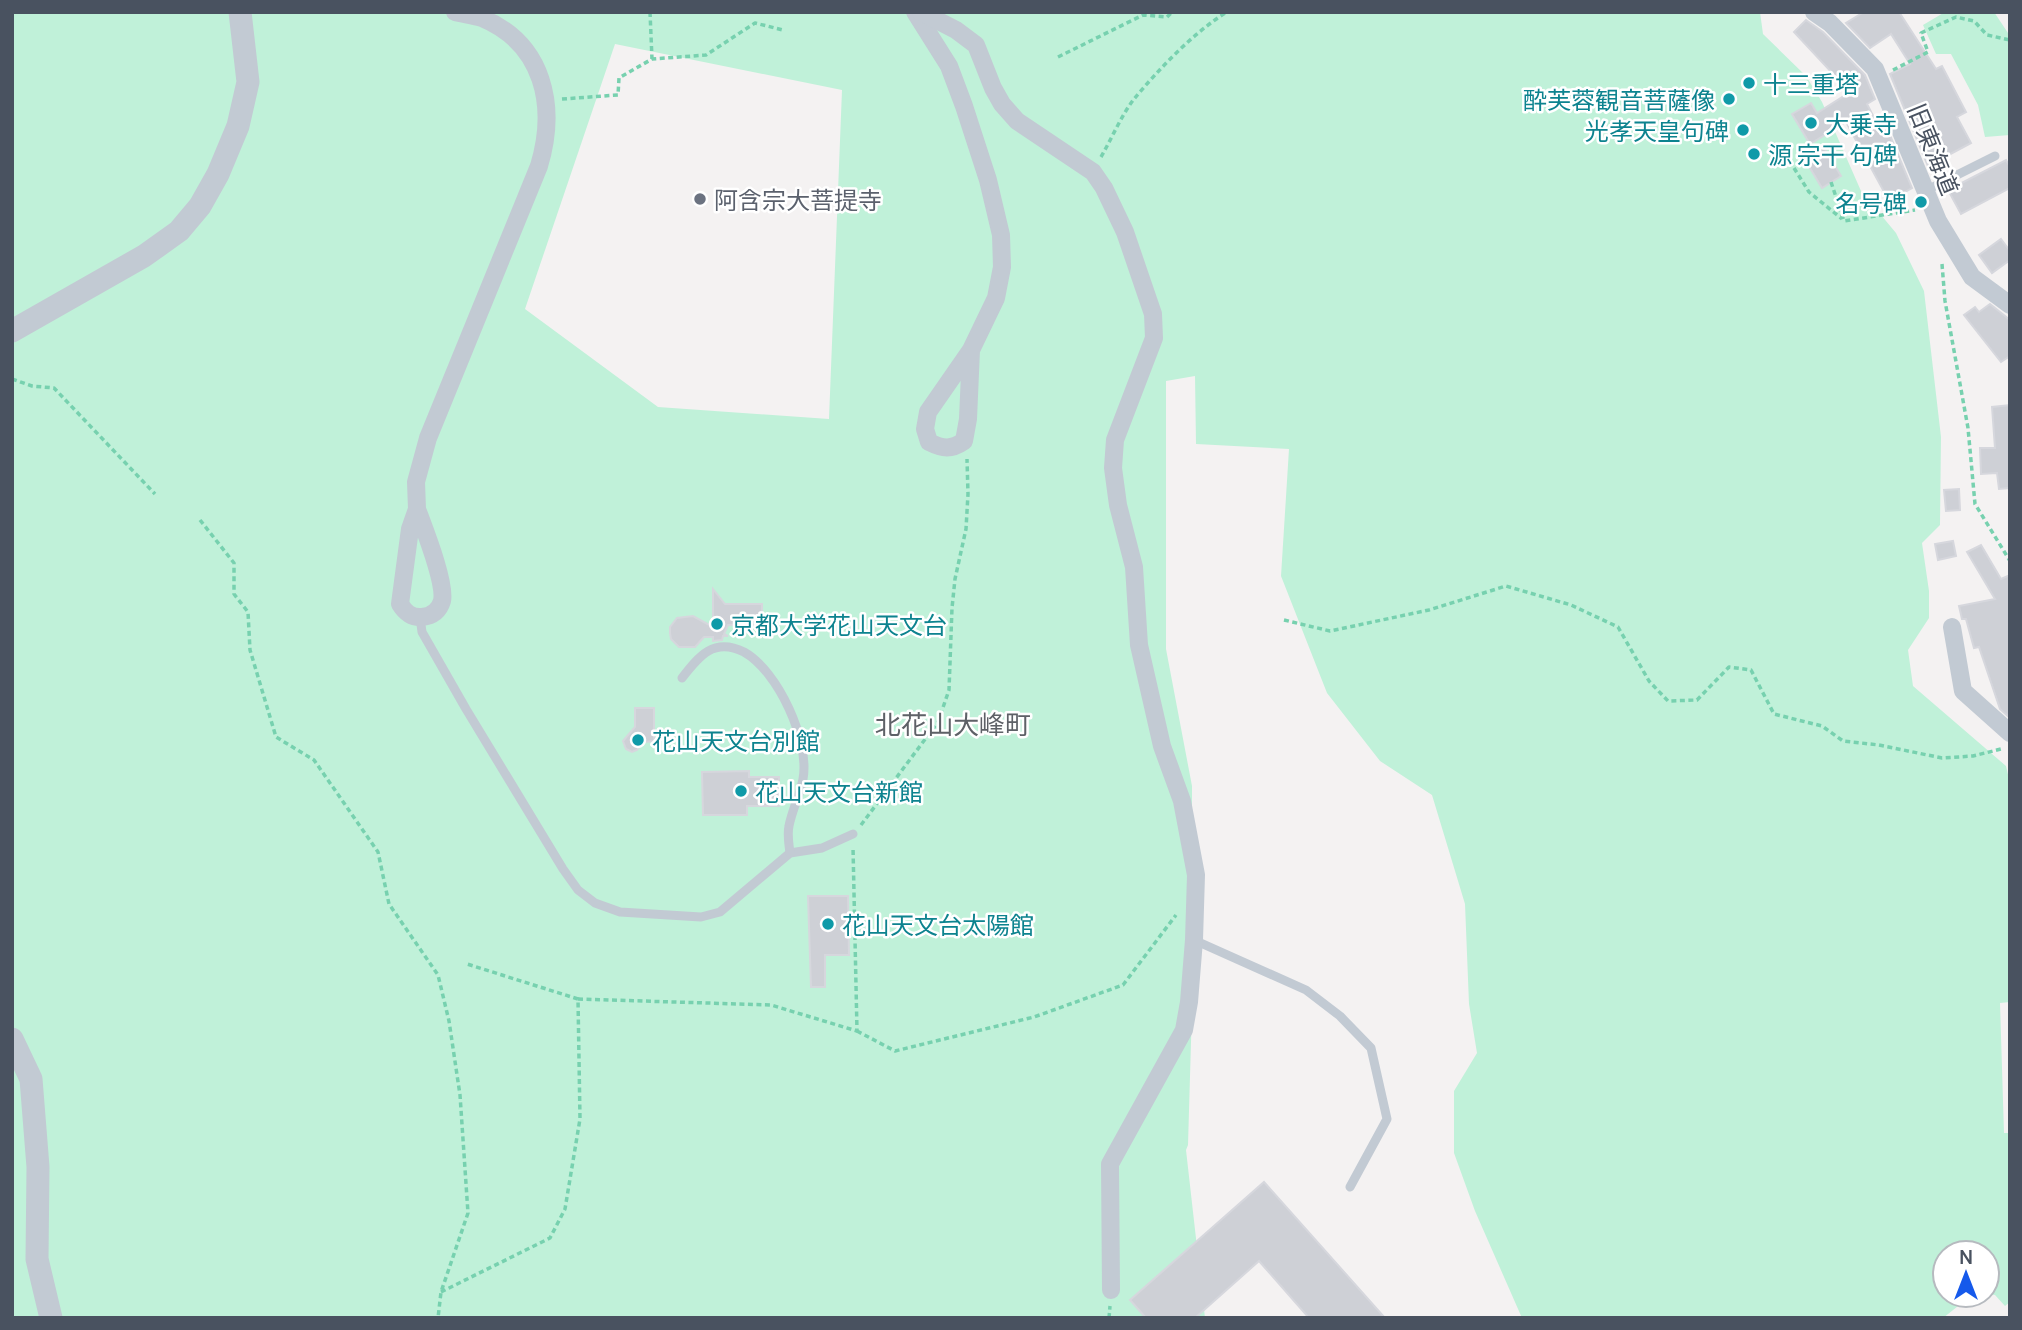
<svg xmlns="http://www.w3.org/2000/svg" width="2022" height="1330" font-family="Manrope,'Noto Sans JP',sans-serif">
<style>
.green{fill:#c0f1d9;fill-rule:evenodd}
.building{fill:#ced0d6;stroke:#d6d7dd;stroke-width:2}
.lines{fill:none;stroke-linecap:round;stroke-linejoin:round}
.path{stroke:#77d1af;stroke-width:3.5;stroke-dasharray:5 3.5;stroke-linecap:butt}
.service{stroke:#c2cad3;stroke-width:9}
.minor{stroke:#c2cad3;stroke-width:18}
.tertiary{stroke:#c2cad3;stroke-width:23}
.culture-dot{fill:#0f9aa8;stroke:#fff;stroke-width:2.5}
.worship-dot{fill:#6b7280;stroke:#fff;stroke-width:2.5}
.labels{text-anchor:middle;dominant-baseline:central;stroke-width:5;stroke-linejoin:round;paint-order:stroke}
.culture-label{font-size:24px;fill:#0d838f;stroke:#fff;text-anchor:start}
.street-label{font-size:24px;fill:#495260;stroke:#fff}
.worship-label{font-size:24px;fill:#5b616d;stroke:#fff;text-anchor:start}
.neighbourhood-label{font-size:26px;fill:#5e6167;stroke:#fff}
</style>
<rect width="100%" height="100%" fill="#f4f2f2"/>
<g class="green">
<path d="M12,12h1748l3,22 43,42 16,26 39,89 35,42 28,58 17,146 -1,88 -18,18 7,48v27l-21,32 5,36 93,80 4,17v219l-10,1 4,130h6v169l-5,4 -10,-11 -8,-1v-41h-42v42h27l-29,23h-421l-47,-107 -21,-58v-62l23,-38 -8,-49 -4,-100 -33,-109 -52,-34 -53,-68 -46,-117 8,-127 -93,-5 -1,-68 -29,5v268l26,137v222l-4,137 -2,5 19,168h-1193zM615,44l227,46 -13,329 -171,-12 -133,-98z"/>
<polygon points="1945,12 1994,12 2010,36 2010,135 1985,137 1978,105 1951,54 1936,54 1923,25"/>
</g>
<g class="building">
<polygon points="1864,12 1899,12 1936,69 1942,66 1966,112 1957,117 1971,143 1928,166 1890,74 1910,64 1891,34 1870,48 1846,23"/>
<polygon points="1806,20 1823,32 1865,75 1875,99 1867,104 1881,131 1887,128 1912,188 1889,201 1846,122 1810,144 1792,114 1811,103 1817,113 1850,92 1794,32"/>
<polygon points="1823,146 1841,176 1822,188 1804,158"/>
<polygon points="2006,160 2010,167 2010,188 1961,214 1948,190"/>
<polygon points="2001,239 2010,251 2010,260 1992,273 1979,255"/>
<polygon points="1990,304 2010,320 2010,356 2001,362 1964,315 1975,307 1979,312"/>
<polygon points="2010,405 2010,488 1999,489 1997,473 1981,474 1980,448 1995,448 1992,407"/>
<polygon points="1959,489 1960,510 1946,511 1944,490"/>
<polygon points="1953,541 1956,556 1938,560 1935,544"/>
<polygon points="1981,545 2001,579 2010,575 2010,718 2000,709 1979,647 1974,648 1966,619 1962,619 1959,606 1995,599 1967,552"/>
<polygon points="713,589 725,604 762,604 762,625 728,625 724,634 728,636 723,636 722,640 713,641 713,637 704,637 695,647 679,647 671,639 670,633 670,627 677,618 693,616 713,627"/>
<polygon points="635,708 654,708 654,741 644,742 637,750 632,752 626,749 623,741 635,727"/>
<polygon points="749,771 749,777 779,777 779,806 747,806 747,815 703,815 702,772"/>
<polygon points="808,896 848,896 849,955 825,955 825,987 811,987"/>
<polygon points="1264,1182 1385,1318 1309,1318 1259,1261 1195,1318 1146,1318 1130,1300"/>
</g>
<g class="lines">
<g class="path">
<polyline points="650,12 652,59"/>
<polyline points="1058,57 1143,15 1167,17 1172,12"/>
<polyline points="1893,70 1928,52 1921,33 1956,17 1974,21 1987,35 2010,40"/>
<polyline points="562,99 618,95 619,78 652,59 706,55 755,23 783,30"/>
<path d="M1101,157c11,-19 20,-41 33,-58 25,-30 60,-67 93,-87"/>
<polyline points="1794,168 1809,192 1842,219"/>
<polyline points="1831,182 1844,221 1915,210"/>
<polyline points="1942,264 1945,301 1968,428 1975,504 2010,561"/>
<polyline points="12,379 32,386 54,388 155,494"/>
<polyline points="200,520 234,563 234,594 248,612 250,650 276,737 314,760 378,852 389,904 438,975 449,1021 460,1095 468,1213 441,1292 438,1318"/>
<polyline points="1284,620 1330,631 1429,610 1506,586 1571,605 1618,627 1649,681 1668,701 1697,700 1729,667 1751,670 1774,714 1822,726 1843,741 1879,745 1942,758 1973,756 2001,749"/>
<polyline points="861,825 938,722 949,690 952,608 955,579 966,529 968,494 967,459"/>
<polyline points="578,999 771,1005 857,1031 853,847"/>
<polyline points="857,1031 895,1051 1034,1017 1123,985 1176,915"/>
<polyline points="441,1292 550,1238 565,1209 580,1119 578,999 467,964"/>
<polyline points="1109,1318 1110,1306"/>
</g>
<g class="service">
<polyline points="1925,191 1995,156"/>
<polyline points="420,617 422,632 466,709 563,869 578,890 595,903 620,912 701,917 720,912 790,853 822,848 853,834"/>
<path d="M682,678c17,-22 32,-41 62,-26 34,19 66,89 59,127 -3,16 -11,31 -14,47 -2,9 0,18 1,27"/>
<polyline points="1194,940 1306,990 1340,1016 1371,1048 1387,1119 1350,1187"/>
</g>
<g class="minor">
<path d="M915,12l34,54 15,40 24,74 13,55 1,32 -6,31 -25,52 -43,62 -3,17 4,13c14,7 22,8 35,-1l4,-22 3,-69"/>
<polyline points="921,12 956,30 976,45 993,88 1002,104 1017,121 1093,172 1104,188 1125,232 1153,314 1154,338 1115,440 1113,468 1118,505 1134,567 1139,645 1162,746 1182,801 1196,875 1194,940 1189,1002 1184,1030 1110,1164 1111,1290"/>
<polyline points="1814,12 1830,23 1875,69 1938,221 1972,277 2010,305"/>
<path d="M417,509c7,19 29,74 25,92 -3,10 -10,15 -20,16 -11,1 -17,-5 -22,-13l10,-75 7,-20 -1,-27 12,-44 111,-272c18,-60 5,-122 -57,-148 -9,-3 -19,-4 -27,-6"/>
<polyline points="1952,627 1963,691 2010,733"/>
</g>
<g class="tertiary">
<polyline points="12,331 144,256 179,231 200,206 218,174 238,126 248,82 240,12"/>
<polyline points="12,1039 31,1079 38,1167 37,1259 51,1318"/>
</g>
</g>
<g class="culture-dot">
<circle cx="1749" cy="83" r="7"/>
<circle cx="1729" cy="99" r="7"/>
<circle cx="1811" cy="123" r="7"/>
<circle cx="1743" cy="130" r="7"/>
<circle cx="1754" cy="154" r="7"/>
<circle cx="1921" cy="202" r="7"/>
<circle cx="717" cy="624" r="7"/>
<circle cx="638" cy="740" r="7"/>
<circle cx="741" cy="791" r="7"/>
<circle cx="828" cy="924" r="7"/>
</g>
<circle class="worship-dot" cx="700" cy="199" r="7"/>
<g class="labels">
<g class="culture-label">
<text x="1763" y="83">十三重塔</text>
<text x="1715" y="99" text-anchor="end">酔芙蓉観音菩薩像</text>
<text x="1825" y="123">大乗寺</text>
<text x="1729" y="130" text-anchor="end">光孝天皇句碑</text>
<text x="1768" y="154">源 宗干 句碑</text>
<text x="1907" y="202" text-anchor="end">名号碑</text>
<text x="731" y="624">京都大学花山天文台</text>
<text x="652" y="740">花山天文台別館</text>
<text x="755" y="791">花山天文台新館</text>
<text x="842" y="924">花山天文台太陽館</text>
</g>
<g class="street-label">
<text transform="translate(1934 149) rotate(68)">旧東海道</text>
</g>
<g class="worship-label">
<text x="714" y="199">阿含宗大菩提寺</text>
</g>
<g class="neighbourhood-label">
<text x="953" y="724">北花山大峰町</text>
</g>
</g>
<rect width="2022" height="1330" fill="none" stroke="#495260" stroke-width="28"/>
<g transform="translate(1966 1274)"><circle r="33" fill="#ffffff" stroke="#b6babf" stroke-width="2"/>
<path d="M0-5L12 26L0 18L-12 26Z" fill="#1559eb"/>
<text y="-10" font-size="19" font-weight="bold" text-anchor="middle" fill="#495260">N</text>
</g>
</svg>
